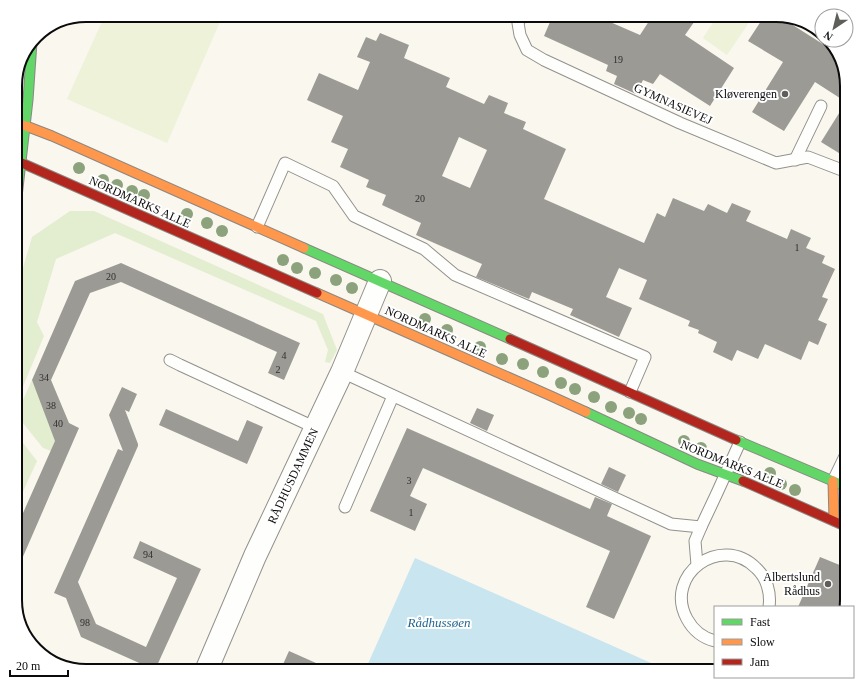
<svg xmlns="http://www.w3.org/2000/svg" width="862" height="686" font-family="Georgia,serif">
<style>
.green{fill:#e3edd0}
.pitch{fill:#edf2d9}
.water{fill:#c8e5f0}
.building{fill:#9c9a95;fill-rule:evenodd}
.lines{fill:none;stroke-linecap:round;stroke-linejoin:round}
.lane-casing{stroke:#93918d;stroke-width:13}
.street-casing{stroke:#93918d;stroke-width:24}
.fast-casing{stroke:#898884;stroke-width:11}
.slow-casing{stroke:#898884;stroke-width:11}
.jam-casing{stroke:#898884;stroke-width:11}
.lane{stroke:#fefefc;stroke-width:11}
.street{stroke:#fefefc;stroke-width:22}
.fast{stroke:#63d668;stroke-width:9}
.slow{stroke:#ff974d;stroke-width:9}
.jam{stroke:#b3261e;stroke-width:9}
.tree{fill:#8ba27d}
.poi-dot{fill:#5f5e5a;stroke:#fff;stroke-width:1.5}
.labels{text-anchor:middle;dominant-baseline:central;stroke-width:4;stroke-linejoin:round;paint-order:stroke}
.number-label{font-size:10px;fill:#2f2f2e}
.poi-label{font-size:12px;fill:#0b0b0b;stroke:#fff;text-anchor:end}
.street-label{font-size:12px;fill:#0b0b0b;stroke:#fff}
.water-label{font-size:13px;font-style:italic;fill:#1e6593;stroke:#fff}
.rim{fill:none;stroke:#0b0b0b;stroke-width:2}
</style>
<rect width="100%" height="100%" fill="#faf7ee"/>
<g class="green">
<polygon points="70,211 94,211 323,314 337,350 330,363 325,362 328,350 316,321 115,233 56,259 37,322 44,336 17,401 16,432 18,441 20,439 37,461 15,509 15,295 32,237"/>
<polygon points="32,380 57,438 51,451 43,448 23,423 22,402"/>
</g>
<g class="pitch">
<polygon points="105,15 223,15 167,143 67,99"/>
<polygon points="718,15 754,15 727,55 703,38"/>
</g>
<polygon class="water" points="415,558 669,671 377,671 367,666"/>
<g class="building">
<polygon points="553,15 594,15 640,35 653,15 699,15 685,35 734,68 710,106 660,74 653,84 643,80 636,94 614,84 617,76 606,71 608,65 544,36"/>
<polygon points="765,15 777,15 840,55 847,86 847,158 821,142 846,102 815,82 784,131 752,112 783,62 748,41"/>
<path d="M380,33l29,12 -5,13 46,20 -4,9 38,17 5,-9 19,8 -4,10 22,9 -3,7 43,20 -22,50 100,44 13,-30 8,4 8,-19 31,13 4,-7 19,9 5,-10 19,8 -5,10 41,18 4,-10 20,9 -5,10 19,8 -3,7 13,6 -13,28 6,2 -10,21 9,4 -9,21 -9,-4 -8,19 -36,-16 -7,15 -21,-9 -5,11 -19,-9 4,-10 -19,-9 1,-3 -11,-4 2,-5 -51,-22 8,-19 -28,-12 -13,29 26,11 -13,29 -49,-22 3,-6 -41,-17 -3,7 -53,-22 6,-13 -66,-29 5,-12 -39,-18 4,-10 -20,-8 3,-7 -29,-13 8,-18 -17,-7 12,-26 -36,-16 12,-27 39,17 12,-28 -13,-5 9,-20 10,4zM459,137l28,13 -17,38 -28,-12z"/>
<polygon points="121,263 300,343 284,380 268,373 277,352 121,282 90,293 51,380 69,423 79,428 15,575 15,531 55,441 32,380 75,281"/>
<polygon points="122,387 137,394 129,412 125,410 138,444 138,446 78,582 96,624 146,647 177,578 133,558 140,541 201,569 155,670 81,637 66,598 54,593 118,449 123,451 109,415"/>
<polygon points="477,408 494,415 487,431 470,423"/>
<polygon points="166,409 238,441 247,420 263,427 247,464 159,425"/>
<polygon points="407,428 590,509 595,497 612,504 607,516 651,536 614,619 586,607 610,551 423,468 410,496 427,504 415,531 370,511"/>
<polygon points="609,467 626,475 618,492 601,484"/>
<polygon points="820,557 847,568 847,600 844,607 798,607"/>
<polygon points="289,651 334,671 280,671"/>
</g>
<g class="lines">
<defs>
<g id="lane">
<polyline points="522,15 518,23 520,35 527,50 544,60 680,123 776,163 808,157 847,172"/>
<polyline points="795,160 821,106"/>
<polyline points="257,227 285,163 333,186 354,216 424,249 455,275 645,357 630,392"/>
<polyline points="170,360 180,365 316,428"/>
<polyline points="342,372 671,524 701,527"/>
<polyline points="833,481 847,452"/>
<polyline points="345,507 393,396"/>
<polyline points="697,565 695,541 701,527 717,493 740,442"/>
<path d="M715,641c-12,-3 -22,-11 -28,-22 -24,-44 34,-86 69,-51 11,10 15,25 13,39"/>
</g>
<polyline id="street" points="206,671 255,556 342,372 380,281"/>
<g id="fast">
<polyline points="15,207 17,197 28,100 32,42"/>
<polyline points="304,248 510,339"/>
<polyline points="586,412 697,464 743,481"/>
<polyline points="736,440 847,487"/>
</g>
<g id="slow">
<polyline points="15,123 26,126 52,136 304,248"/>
<polyline points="317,293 551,396 586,412"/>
<polyline points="833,481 834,521"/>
</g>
<g id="jam">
<polyline points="15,160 317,293"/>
<polyline points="510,339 736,440"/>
<polyline points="743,481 847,527"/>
</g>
</defs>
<use href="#lane" class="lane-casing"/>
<use href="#street" class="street-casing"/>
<use href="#fast" class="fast-casing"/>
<use href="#slow" class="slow-casing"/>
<use href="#jam" class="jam-casing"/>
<use href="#lane" class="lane"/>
<use href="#street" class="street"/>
<use href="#fast" class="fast"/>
<use href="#slow" class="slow"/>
<use href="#jam" class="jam"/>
</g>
<g class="tree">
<circle cx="79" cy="168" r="6"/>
<circle cx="103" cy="180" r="6"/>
<circle cx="117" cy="185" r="6"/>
<circle cx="132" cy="191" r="6"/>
<circle cx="144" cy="195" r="6"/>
<circle cx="187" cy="214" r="6"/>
<circle cx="207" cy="223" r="6"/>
<circle cx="222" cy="231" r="6"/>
<circle cx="283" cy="260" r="6"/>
<circle cx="297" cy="268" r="6"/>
<circle cx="315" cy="273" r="6"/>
<circle cx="336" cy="280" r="6"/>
<circle cx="352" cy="288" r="6"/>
<circle cx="425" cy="319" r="6"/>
<circle cx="447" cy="330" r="6"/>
<circle cx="480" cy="347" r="6"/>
<circle cx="502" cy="359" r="6"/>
<circle cx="523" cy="364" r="6"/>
<circle cx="543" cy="372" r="6"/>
<circle cx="561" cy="383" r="6"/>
<circle cx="575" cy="389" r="6"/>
<circle cx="594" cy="397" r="6"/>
<circle cx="611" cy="407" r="6"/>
<circle cx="629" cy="413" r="6"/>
<circle cx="641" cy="419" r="6"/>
<circle cx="684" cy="441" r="6"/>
<circle cx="701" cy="448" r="6"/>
<circle cx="770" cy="473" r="6"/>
<circle cx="781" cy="484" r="6"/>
<circle cx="795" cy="490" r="6"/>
</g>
<g class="poi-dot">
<circle cx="785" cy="94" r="4"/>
<circle cx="828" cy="584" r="4"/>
</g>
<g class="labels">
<g class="number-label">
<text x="618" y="59">19</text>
<text x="420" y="198">20</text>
<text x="797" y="247">1</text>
<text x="111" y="276">20</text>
<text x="284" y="355">4</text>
<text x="278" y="369">2</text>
<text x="44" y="377">34</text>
<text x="51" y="405">38</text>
<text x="58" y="423">40</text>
<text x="409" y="480">3</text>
<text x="411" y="512">1</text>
<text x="148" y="554">94</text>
<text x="85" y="622">98</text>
</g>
<g class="poi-label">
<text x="777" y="94">Kløverengen</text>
<text x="820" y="577">Albertslund<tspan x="820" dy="14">Rådhus</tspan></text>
</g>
<g class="street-label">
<text transform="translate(673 104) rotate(24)">GYMNASIEVEJ</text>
<text transform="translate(140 202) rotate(24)">NORDMARKS ALLE</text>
<text transform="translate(436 332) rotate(24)">NORDMARKS ALLE</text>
<text transform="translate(732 464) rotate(22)">NORDMARKS ALLE</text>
<text transform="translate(293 476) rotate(-65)">RÅDHUSDAMMEN</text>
</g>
<g class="water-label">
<text x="439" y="622">Rådhussøen</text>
</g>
</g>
<path d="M0 0H862V686H0ZM86 22H776A64 64 0 0 1 840 86V600A64 64 0 0 1 776 664H86A64 64 0 0 1 22 600V86A64 64 0 0 1 86 22Z" fill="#fff" fill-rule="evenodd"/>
<path class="rim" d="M86 22H776A64 64 0 0 1 840 86V600A64 64 0 0 1 776 664H86A64 64 0 0 1 22 600V86A64 64 0 0 1 86 22Z"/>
<rect x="714" y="606" width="140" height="72" fill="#ffffff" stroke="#9d9d9d"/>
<rect x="722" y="619" width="20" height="6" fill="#63d668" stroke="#9d9d9d"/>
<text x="750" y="626" font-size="12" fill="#0b0b0b">Fast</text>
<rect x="722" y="639" width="20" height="6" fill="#ff974d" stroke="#9d9d9d"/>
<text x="750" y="646" font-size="12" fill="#0b0b0b">Slow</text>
<rect x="722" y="659" width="20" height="6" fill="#b3261e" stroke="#9d9d9d"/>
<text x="750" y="666" font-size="12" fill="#0b0b0b">Jam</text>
<g transform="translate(834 28) rotate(215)"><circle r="19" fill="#ffffff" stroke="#9d9d9d"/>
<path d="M0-3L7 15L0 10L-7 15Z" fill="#5f5e5a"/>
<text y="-6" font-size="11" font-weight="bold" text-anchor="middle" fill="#0b0b0b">N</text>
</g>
<path d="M10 670v6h58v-6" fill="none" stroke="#0b0b0b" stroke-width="2"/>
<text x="16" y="670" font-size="12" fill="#0b0b0b" stroke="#ffffff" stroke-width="3" paint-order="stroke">20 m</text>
</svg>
